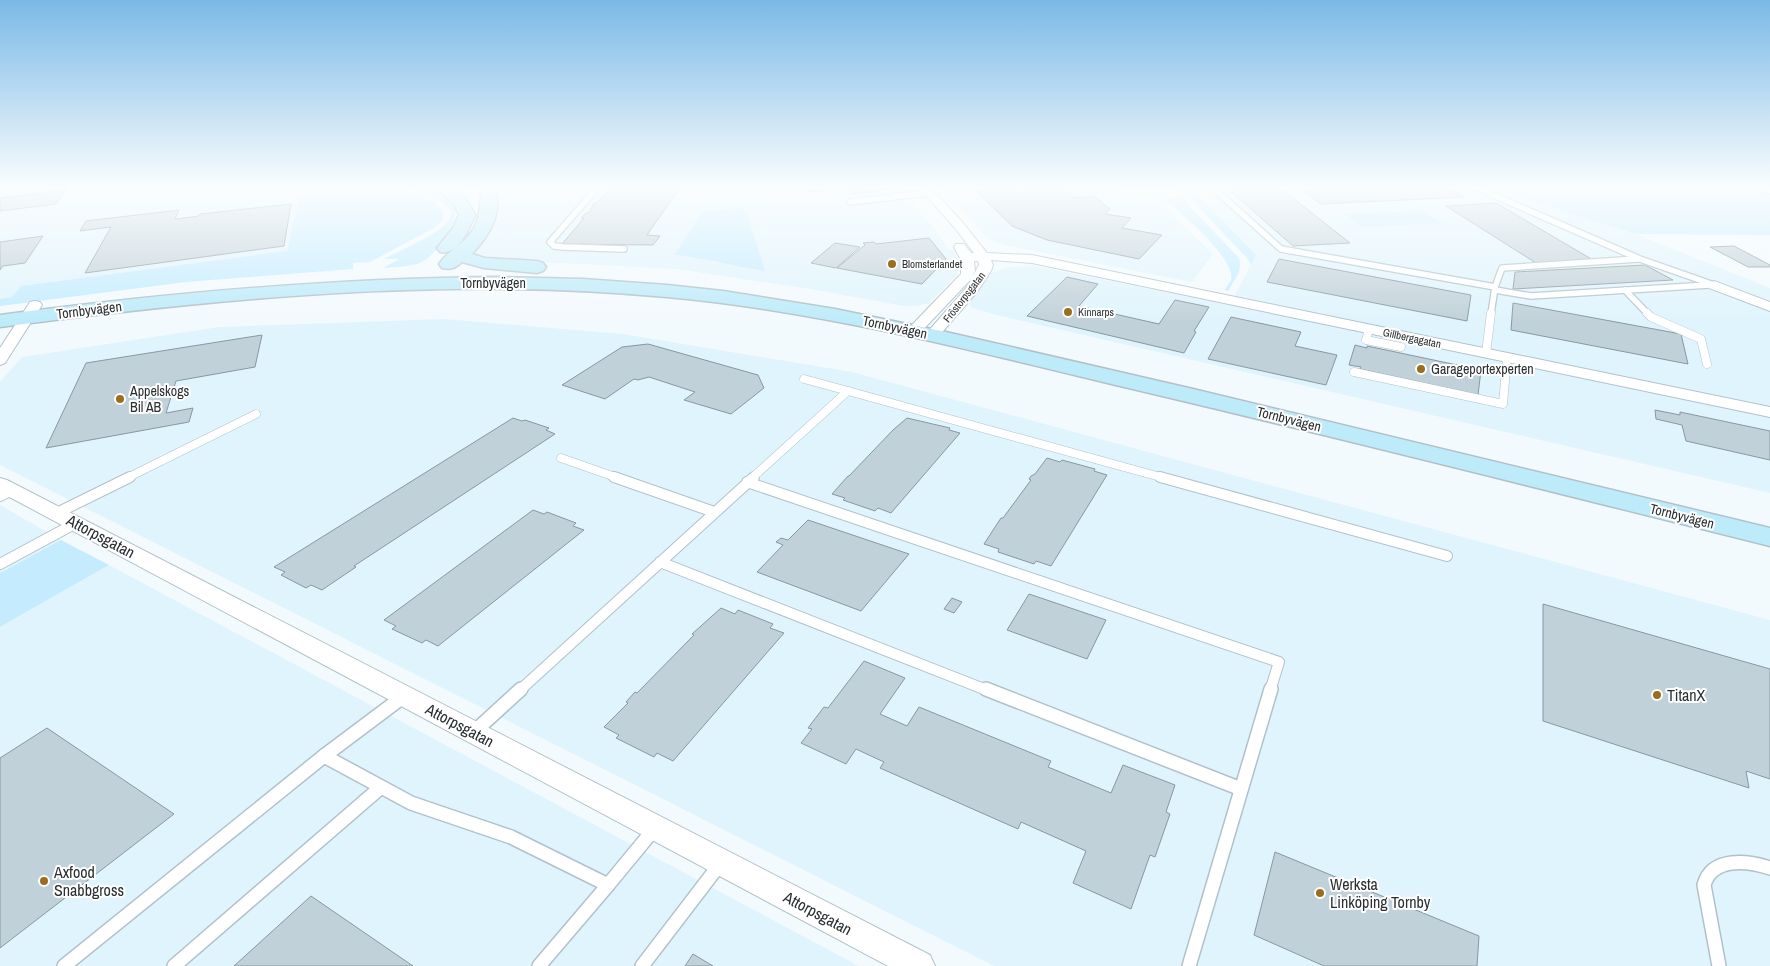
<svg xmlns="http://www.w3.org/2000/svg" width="1770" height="966" font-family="'Archivo Narrow',sans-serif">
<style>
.built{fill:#e0f4fd;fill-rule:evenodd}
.green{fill:#c5ecfe}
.building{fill:#c1d1d9;stroke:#8998a0}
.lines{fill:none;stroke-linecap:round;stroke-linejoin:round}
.lane-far3-casing{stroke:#b2c1c9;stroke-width:8}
.lane-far2-casing{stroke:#b2c1c9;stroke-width:9}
.lane-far1-casing{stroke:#b2c1c9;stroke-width:12}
.lane-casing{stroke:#b2c1c9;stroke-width:16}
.street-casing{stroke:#b2c1c9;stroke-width:2}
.secondary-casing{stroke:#b2c1c9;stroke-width:3}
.lane-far3{stroke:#fff;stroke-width:5.5}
.lane-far2{stroke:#fff;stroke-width:8}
.lane-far1{stroke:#fff;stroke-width:10}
.lane{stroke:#fff;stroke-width:13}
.street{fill:#fff;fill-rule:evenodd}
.secondary{fill:#beebfa;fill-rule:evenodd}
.poi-dot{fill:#9a6e1d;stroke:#fff;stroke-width:2}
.labels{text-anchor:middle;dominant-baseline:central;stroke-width:4;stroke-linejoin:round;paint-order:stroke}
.far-poi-label{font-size:11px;fill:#292f32;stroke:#fff;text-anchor:start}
.far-street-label{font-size:11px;fill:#292f32;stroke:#fff}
.street-label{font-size:14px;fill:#292f32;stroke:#fff}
.poi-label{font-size:14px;fill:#292f32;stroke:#fff;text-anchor:start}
.near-street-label{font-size:16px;fill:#292f32;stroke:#fff}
.near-poi-label{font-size:16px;fill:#292f32;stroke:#fff;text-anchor:start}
</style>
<rect width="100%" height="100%" fill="#f3fafd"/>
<g class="built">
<polygon points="0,187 339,187 299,198 287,251 21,286 12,297 0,299"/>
<path d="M504,187h395l34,40 15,22h4l3,3 5,17 -4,7 -27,27 -13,3h-12l-88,-16 -139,-21 -192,-10 -10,-4 1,-5 22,-33 3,-25zM747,213l-30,50 -14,-5 -29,-3z"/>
<polygon points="940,187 1113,187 1135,202 1157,200 1213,254 1192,282 1005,245 993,241 986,236"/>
<polygon points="1190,187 1493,187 1535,203 1636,234 1770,288 1770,493 997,315 972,308 969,304 978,288 991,273 1009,267 1035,266 1230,305 1256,255"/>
<polygon points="444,319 623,334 852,372 1770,620 1770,966 994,966 0,465 0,382 22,357 219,327"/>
<polygon points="0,505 61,540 0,573"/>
<polygon points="109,565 365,702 859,966 0,966 0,627"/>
</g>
<g class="green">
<polygon points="339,187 402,189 434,202 442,211 444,216 440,223 434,228 370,262 353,263 353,269 186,282 0,306 0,299 12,297 21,286 287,251 299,198"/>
<path d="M410,187c15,0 34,9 45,19 5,16 -19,49 -33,56 -12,5 -26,5 -39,6l16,-9h-15c17,-10 66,-27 68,-47l-10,-11z"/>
<path d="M1172,187h6l12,20 49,51c4,13 -5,22 -11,33l-3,-1c1,-3 5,-7 6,-10 5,-22 -51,-67 -66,-81l15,-2z"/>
<polygon points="1184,187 1190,187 1256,255 1251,265 1247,258 1203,212"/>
<polygon points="1493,187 1752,187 1770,193 1770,235 1636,234 1535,203"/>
<path d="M743,208l4,5 18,58c-31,-5 -61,-13 -91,-16l29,-44z"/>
<polygon points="1421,211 1442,223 1363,227 1344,214"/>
<polygon points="61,540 109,565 0,627 0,573"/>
</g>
<g class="building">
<polygon points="611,187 679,189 647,235 660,236 653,245 562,244 584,218 581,218 586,213 589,213 594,203 597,203"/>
<polygon points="805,187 888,187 890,189 852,194 847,188 807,192"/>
<polygon points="972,187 1062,187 1075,198 1094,196 1110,209 1105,214 1131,218 1122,228 1162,235 1139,259 1047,240 1012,226"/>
<polygon points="1279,187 1308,210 1350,243 1293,246 1227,188"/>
<polygon points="1299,187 1448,187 1464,197 1321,204"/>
<polygon points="66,190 56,204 0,211 0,198"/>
<polygon points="1496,203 1593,260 1536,263 1446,206"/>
<polygon points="291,204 284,246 85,273 111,227 80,231 86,221 179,210 175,219 199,216 200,214"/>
<polygon points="43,236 25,263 3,266 0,270 0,242"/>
<polygon points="929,238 946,259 922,284 837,268 865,245 863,243 874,242 876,244"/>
<polygon points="835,243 860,247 836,268 811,263"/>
<polygon points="1734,246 1770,265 1770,267 1748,267 1710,247"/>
<polygon points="1279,259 1471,295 1467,321 1267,282"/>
<polygon points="1645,265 1673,280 1513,289 1515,272"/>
<polygon points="1067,277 1098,284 1079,306 1159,324 1175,300 1209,307 1194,331 1196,332 1184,353 1027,316"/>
<polygon points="1513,303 1681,334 1688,364 1511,330"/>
<polygon points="1231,317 1301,332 1295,346 1337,355 1326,385 1208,359"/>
<polygon points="262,335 255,367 176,381 166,413 193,408 189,422 46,448 86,363"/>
<polygon points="648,344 758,375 764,388 731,414 684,400 695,392 649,377 638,380 634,379 605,399 562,385 622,347"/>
<polygon points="1355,345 1367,348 1367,346 1481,370 1478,395 1360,369 1361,367 1349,365"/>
<polygon points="1655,410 1680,415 1680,412 1770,431 1770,460 1686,441 1682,425 1656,419"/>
<polygon points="513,418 522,421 525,420 549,428 546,430 555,434 354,566 356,567 322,590 311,585 306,588 281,575 285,572 274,567"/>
<polygon points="907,418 950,428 949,430 960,433 891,513 878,508 875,511 843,500 845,498 832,494 848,476 849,476 893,430"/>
<polygon points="1047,458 1060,462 1062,460 1095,469 1094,471 1107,475 1051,566 1036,561 1034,564 998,552 999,549 984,544 1001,518 1003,518 1031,480 1029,479 1031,476 1035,474"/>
<polygon points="533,510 544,514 547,512 576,523 573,526 584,530 438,646 426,640 422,643 392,629 396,626 384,620"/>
<polygon points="808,520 909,554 861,611 757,572 783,545 776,542 781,538 788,540"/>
<polygon points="1029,594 1106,620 1087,659 1007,630"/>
<polygon points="952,598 962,602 954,613 944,609"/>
<polygon points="1543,604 1770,669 1770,779 1746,771 1749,788 1543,721"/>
<polygon points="721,608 735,614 738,610 773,624 770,628 784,633 673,761 657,753 654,757 616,738 619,735 604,727 628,703 626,702 635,692 637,693 694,635 692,634"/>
<polygon points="864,661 905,678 880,714 907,726 919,707 1051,761 1048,767 1111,793 1123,765 1175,785 1166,812 1170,814 1155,857 1150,855 1131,909 1073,883 1086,851 1021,822 1018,829 880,768 884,762 856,749 846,764 801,743 812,729 808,728 824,707 828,708"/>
<polygon points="47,728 174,814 0,948 0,758"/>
<polygon points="1275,852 1479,936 1477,966 1324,966 1254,935"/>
<polygon points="311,896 413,966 234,966"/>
<polygon points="693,954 713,966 685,966"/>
</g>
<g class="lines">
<defs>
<g id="lane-far3">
<polyline points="179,187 300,187"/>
<polyline points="598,187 550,242 554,246 563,247 624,249"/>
<polyline points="1212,187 1281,249 1495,287 1491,314"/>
<polyline points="1475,187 1640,259 1714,285"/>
<polyline points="1759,187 1770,191"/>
<polyline points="850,202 928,193"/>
<polyline points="1495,287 1502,268 1638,259"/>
<polyline points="1495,290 1531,296 1709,285"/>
<polyline points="1625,290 1648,314"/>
</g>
<g id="lane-far2">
<polyline points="1647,313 1651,317 1701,339 1707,364"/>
<polyline points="1369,329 1366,340 1401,347"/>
<polyline points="1486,353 1491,313"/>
<polyline points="1354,372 1503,404 1507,358"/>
<polyline points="804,379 848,391"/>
<polyline points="561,458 618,478"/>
<polyline points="127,478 256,414"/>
<polyline points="752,478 848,391 1164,478"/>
</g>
<g id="lane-far1">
<polyline points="614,477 714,512"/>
<polyline points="1160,477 1447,556"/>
<polyline points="747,482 1279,662 1270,691"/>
<polyline points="0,496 12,490"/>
<polyline points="57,513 130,477"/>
<polyline points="660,562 989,691"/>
<polyline points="0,564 76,523"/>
<polyline points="519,691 754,477"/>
</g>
<g id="lane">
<polyline points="986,689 1241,789"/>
<polyline points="404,696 324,756 411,803 511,837 608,885 655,828"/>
<polyline points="474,732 521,689"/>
<polyline points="64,966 324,756"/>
<polyline points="174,966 380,788"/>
<polyline points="539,966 608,885"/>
<polyline points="642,966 720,864"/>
<polyline points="1189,966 1271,689"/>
<path d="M1719,966l-15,-81c8,-29 44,-24 66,-17"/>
</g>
<g id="street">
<polygon points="918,187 930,187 963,223 987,253 1032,255 1770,407 1770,417 1032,263 991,260 993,265 991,271 977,292 937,338 927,338 925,335 967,287 979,265 978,261 974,261 975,271 972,278 919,334 909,334 907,331 909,328 961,274 961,260 954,247 956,244 964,244 971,253 974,253 955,228"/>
<polygon points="1714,281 1770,302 1770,311 1709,288 1707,285"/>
<polygon points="35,301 40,302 42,305 5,363 0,365 0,348 30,302"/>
<polygon points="0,478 7,480 930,955 935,966 888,966 0,492"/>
</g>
<g id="secondary">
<path d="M485,187h15c-6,10 -1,12 -3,23 -2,16 -14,32 -25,44l13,4 52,3 6,2 3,4 -3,4 -6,2 -53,-5 -22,-6c-7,6 -11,8 -20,6l-3,-4c9,-14 26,-20 35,-36 9,-16 3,-31 11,-41z"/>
<path d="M441,188c18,-2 27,12 34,27 -6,14 -17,41 -35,37l-3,-4 16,-20 6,-13 -5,-11 -15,-13z"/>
<path d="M500,277l83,2 84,6 56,6 112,18 111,23 247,57 577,139v18c-217,-54 -433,-109 -650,-160 -150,-36 -299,-75 -453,-89 -223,-21 -446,1 -667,30v-12c168,-22 331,-37 500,-38z"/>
</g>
</defs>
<use href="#lane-far3" class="lane-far3-casing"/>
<use href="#lane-far2" class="lane-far2-casing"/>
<use href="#lane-far1" class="lane-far1-casing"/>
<use href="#lane" class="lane-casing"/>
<use href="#street" class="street-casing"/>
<use href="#secondary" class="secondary-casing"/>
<use href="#lane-far3" class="lane-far3"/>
<use href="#lane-far2" class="lane-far2"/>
<use href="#lane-far1" class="lane-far1"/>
<use href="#lane" class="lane"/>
<use href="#street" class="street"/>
<use href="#secondary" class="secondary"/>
</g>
<linearGradient id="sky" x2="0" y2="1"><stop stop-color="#7ab9e6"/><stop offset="0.58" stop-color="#fafdfe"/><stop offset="1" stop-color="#fafdfe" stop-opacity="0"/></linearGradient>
<rect width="1770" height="323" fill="url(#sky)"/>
<g class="poi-dot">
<circle cx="892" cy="264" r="5"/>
<circle cx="1068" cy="312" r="5"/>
<circle cx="1421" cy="369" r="5"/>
<circle cx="120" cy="399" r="5"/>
<circle cx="1657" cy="695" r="5"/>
<circle cx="44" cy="881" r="5"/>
<circle cx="1320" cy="893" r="5"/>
</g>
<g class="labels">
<g class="far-poi-label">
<text x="902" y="264">Blomsterlandet</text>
<text x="1078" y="312">Kinnarps</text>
</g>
<g class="far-street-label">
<text transform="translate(964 297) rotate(-52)">Fröstorpsgatan</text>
<text transform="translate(1412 338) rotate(12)">Gillbergagatan</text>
</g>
<g class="street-label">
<text x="493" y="283">Tornbyvägen</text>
<text transform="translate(89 310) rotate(-7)">Tornbyvägen</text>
<text transform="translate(895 327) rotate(12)">Tornbyvägen</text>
<text transform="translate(1289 419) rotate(14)">Tornbyvägen</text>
<text transform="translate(1682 516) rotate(14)">Tornbyvägen</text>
</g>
<g class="poi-label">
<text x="1431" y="369">Garageportexperten</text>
<text x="130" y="391">Appelskogs<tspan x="130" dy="16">Bil AB</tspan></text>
</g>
<g class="near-street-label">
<text transform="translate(101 536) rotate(28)">Attorpsgatan</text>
<text transform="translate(460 725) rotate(28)">Attorpsgatan</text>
<text transform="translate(818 913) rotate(28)">Attorpsgatan</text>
</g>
<g class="near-poi-label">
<text x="1667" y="695">TitanX</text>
<text x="54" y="872">Axfood<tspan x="54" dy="18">Snabbgross</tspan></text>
<text x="1330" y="884">Werksta<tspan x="1330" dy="18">Linköping Tornby</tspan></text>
</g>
</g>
</svg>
